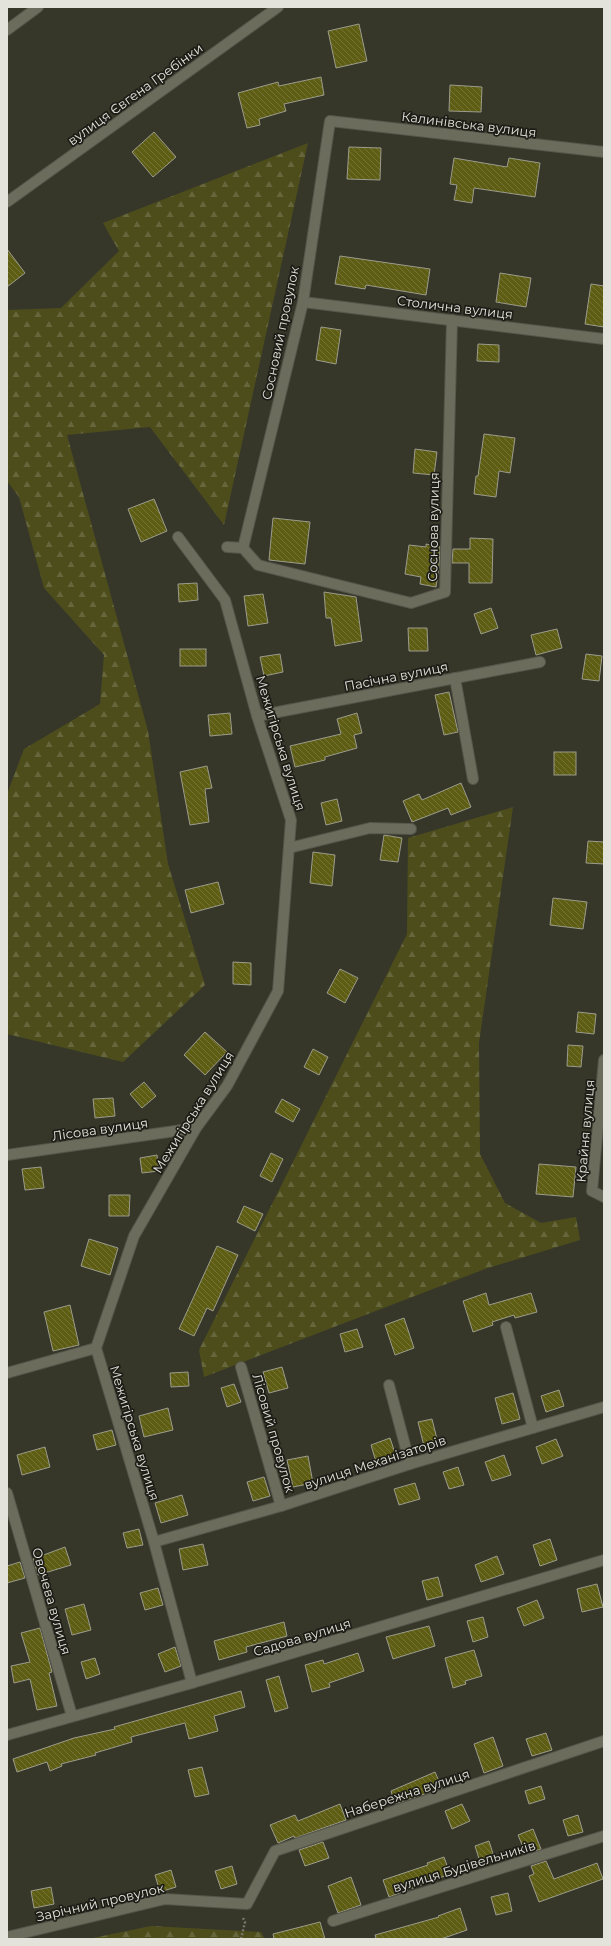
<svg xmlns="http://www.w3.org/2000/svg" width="611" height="1946" font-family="Montserrat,sans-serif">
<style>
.forest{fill:url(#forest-firs)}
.building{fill:url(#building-back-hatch);stroke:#9b9c8c}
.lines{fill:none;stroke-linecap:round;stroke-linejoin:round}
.service-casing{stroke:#55554a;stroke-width:12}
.minor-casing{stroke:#55554a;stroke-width:12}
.path{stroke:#76776b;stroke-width:2.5;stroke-dasharray:2 2;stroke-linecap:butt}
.service{stroke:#6c6c5d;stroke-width:10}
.minor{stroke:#6c6c5d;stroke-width:10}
.labels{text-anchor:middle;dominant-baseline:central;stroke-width:3.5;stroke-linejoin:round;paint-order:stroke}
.street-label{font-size:13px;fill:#e3e3db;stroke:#1d1d17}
</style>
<defs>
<pattern id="forest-firs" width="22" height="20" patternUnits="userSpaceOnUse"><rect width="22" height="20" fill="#4d4d1c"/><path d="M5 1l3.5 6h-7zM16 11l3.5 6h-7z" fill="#66663c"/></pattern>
<pattern id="building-back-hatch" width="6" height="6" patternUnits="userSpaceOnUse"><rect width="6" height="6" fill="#5e5d14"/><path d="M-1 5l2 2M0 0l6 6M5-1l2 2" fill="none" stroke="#757436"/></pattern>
</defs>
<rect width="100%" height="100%" fill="#363729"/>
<g class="forest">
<polygon points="308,143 224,525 150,427 67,435 148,731 168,864 205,985 123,1062 7,1034 7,794 24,749 100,704 104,655 44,588 19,497 7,481 7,310 61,308 119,251 103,223"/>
<polygon points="513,807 479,1043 480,1154 505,1203 541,1223 576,1217 580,1240 485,1269 204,1377 199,1350 407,934 408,838"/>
<polygon points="151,1926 261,1932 265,1939 88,1939"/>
</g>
<g class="building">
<polygon points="359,24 367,61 336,68 328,31"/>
<polygon points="321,77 324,95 284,104 286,111 259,119 260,125 247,128 238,93 278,82 279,86"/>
<polygon points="450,85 482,87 481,112 449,111"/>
<polygon points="154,132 176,157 153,177 132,152"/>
<polygon points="349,147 381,148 380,180 347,179"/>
<polygon points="454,158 507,167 509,158 540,163 535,197 474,188 472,203 454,200 457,185 450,184"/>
<polygon points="7,249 25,273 7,287"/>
<polygon points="340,256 430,269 426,295 366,285 365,289 335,284"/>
<polygon points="500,273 531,278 526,307 496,302"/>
<polygon points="591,284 604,286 604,327 585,324"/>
<polygon points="321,327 341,330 336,364 316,360"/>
<polygon points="478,344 499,345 499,362 477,361"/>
<polygon points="484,434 515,438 510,473 499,471 496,497 474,494 476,476 478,476"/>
<polygon points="415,449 437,452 434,475 413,473"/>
<polygon points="154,499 167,531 141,542 128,509"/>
<polygon points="273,518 310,522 305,564 269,560"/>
<polygon points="470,538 493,539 492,583 469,583 469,563 452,563 453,549 470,549"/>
<polygon points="426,544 440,547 439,567 436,587 420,584 421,577 405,574 409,545 426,547"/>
<polygon points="197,583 198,600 179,602 178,584"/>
<polygon points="324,592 356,597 362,641 335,646 331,618 326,618"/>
<polygon points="263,594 268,623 248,626 244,596"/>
<polygon points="491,608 498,628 481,634 474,614"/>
<polygon points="408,628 427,628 428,651 409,651"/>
<polygon points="557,629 562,648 536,655 531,635"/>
<rect x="180" y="649" width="26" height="17"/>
<polygon points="280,654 283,672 264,676 260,657"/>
<polygon points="586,654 602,656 599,681 582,679"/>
<polygon points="449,692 458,732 444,735 435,695"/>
<polygon points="230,713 232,734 210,736 208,715"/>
<polygon points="357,713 362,733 354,735 357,748 325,757 325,760 295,767 290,746 341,734 337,719"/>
<rect x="554" y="752" width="22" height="23"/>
<polygon points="207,766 212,788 205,789 209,822 190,825 180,772"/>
<polygon points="461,783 471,807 451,815 448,808 412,822 403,801 419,794 422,800"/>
<polygon points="337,799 342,821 326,825 321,803"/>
<polygon points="384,835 402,838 398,862 380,860"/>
<polygon points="588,841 604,842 604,864 586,863"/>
<polygon points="313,852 335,855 332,886 310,883"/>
<polygon points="218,882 224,904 191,913 185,890"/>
<polygon points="553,898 587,902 583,929 550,925"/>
<polygon points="233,962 251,963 251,985 233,984"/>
<polygon points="340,969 358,978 345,1003 327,993"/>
<polygon points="578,1012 596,1014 594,1034 576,1032"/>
<polygon points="205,1032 227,1052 205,1075 184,1055"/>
<polygon points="568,1045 583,1046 581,1067 567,1066"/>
<polygon points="313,1049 328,1057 319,1075 304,1067"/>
<polygon points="144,1082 156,1096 142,1108 130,1094"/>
<polygon points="113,1098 115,1116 95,1118 93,1099"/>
<polygon points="282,1099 300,1109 293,1122 275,1112"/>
<polygon points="271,1153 283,1159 272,1182 260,1176"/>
<polygon points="157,1155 159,1171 142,1173 140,1158"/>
<polygon points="539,1164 576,1167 573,1197 536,1194"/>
<polygon points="41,1167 44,1188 25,1190 22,1169"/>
<polygon points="109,1195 130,1195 129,1216 109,1216"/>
<polygon points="244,1206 263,1214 255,1231 237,1222"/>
<polygon points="89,1239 118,1248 110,1275 81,1266"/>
<polygon points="217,1246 238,1255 213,1311 207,1308 194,1336 179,1329"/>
<polygon points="486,1293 489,1305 531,1293 537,1312 515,1318 514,1315 492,1322 493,1325 473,1332 463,1301"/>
<polygon points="70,1305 79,1345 53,1351 44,1312"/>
<polygon points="404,1318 414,1348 395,1355 385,1325"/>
<polygon points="357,1329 363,1347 345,1352 340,1334"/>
<polygon points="282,1367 288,1388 269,1393 263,1372"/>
<polygon points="188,1372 189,1386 171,1387 170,1373"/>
<polygon points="234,1384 241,1402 227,1407 221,1388"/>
<polygon points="559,1390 564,1406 546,1412 541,1396"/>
<polygon points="513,1393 520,1419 502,1424 495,1398"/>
<polygon points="168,1408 173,1430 144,1437 139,1416"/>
<polygon points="432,1419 438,1443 424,1446 418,1422"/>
<polygon points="112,1430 116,1445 97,1450 93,1435"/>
<polygon points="390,1438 396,1456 376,1462 371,1445"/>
<polygon points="556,1439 563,1456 542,1464 536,1447"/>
<polygon points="45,1447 50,1467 22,1475 17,1455"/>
<polygon points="504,1455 511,1475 492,1481 485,1462"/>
<polygon points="308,1456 313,1483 293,1487 287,1460"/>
<polygon points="458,1467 464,1485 449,1489 443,1472"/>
<polygon points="264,1477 270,1496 253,1501 247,1482"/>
<polygon points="415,1483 420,1499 399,1505 394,1489"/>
<polygon points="182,1495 188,1515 161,1523 155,1503"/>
<polygon points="139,1529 143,1545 127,1548 123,1533"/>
<polygon points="550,1539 557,1560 540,1566 533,1545"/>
<polygon points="203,1544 208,1565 183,1570 179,1549"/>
<polygon points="65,1547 71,1565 38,1575 33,1559"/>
<polygon points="497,1556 504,1574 481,1582 475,1565"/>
<polygon points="20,1562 25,1578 7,1583 7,1566"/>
<polygon points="438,1577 443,1596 427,1600 422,1581"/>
<polygon points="597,1584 603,1607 582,1612 577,1589"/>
<polygon points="158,1588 163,1605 145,1610 140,1593"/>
<polygon points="537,1600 544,1618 524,1626 517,1608"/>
<polygon points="84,1604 91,1630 72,1635 65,1609"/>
<polygon points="483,1617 488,1637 473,1642 467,1621"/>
<polygon points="284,1622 287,1636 246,1647 247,1652 219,1660 214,1641"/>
<polygon points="429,1626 435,1646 393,1659 386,1637"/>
<polygon points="40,1628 52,1672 49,1673 57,1706 37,1710 30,1679 14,1683 11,1666 30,1662 21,1633"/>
<polygon points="175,1647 181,1666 165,1672 158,1654"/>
<polygon points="474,1650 482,1676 465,1681 466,1684 453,1688 445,1658"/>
<polygon points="358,1653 364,1671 329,1683 330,1687 312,1692 305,1665 323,1660 324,1664"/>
<polygon points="95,1658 100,1674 86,1679 81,1662"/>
<polygon points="279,1676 288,1708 275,1712 266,1680"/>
<polygon points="241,1691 245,1707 214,1716 218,1731 189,1739 185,1723 131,1737 132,1742 95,1753 96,1755 61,1764 62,1766 50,1771 47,1762 17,1772 13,1759 74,1738 115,1729 114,1727"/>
<polygon points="546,1733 552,1750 532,1756 526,1739"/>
<polygon points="493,1737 503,1766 484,1773 474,1744"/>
<polygon points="202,1767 209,1794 195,1797 188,1770"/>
<polygon points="435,1772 442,1788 395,1804 391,1791"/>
<polygon points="541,1786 545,1799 529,1804 525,1791"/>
<polygon points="340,1804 346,1820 295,1838 294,1836 278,1843 270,1825 295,1815 298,1821"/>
<polygon points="462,1804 470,1821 452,1829 445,1811"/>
<polygon points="578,1815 583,1832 568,1836 563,1820"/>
<polygon points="533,1829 541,1849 526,1854 518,1835"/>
<polygon points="489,1841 495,1860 481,1865 475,1846"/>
<polygon points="323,1842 329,1858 305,1866 299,1850"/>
<polygon points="444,1857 450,1874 389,1897 383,1880 428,1865 427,1863"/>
<polygon points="546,1861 554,1879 597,1863 603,1879 539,1902 529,1876 534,1874 531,1866"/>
<polygon points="232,1866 237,1884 221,1889 215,1871"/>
<polygon points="171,1870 176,1887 160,1892 155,1875"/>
<polygon points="351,1877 361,1905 338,1913 328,1886"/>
<polygon points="51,1887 54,1904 34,1908 31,1891"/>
<polygon points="508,1893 512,1911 496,1915 491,1897"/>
<polygon points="460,1908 467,1930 441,1939 376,1939 375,1935 439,1917 438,1916"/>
<polygon points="320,1922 325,1939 274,1939 273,1934"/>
</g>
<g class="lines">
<defs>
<polyline id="service" points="227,547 243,548"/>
<g id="minor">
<polyline points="7,30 38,7"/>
<polyline points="7,202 278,7"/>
<polyline points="303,302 604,339"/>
<polyline points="452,320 445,592 411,603 258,565 243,548 303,302 330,121 604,152"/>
<polyline points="178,537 225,600 257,716 291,820 278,991 227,1086 196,1128 134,1236 96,1348 154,1542 192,1683"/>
<polyline points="455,678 473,779"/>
<polyline points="257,716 540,662"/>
<polyline points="289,848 370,828 411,829"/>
<polyline points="604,1060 592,1191 604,1197"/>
<polyline points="7,1155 196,1128"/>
<polyline points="506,1327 533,1428"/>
<polyline points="241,1367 281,1506"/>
<polyline points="7,1373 96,1348"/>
<polyline points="389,1385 410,1464"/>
<polyline points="7,1493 72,1716"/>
<polyline points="154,1542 281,1506 410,1464 604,1407"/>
<polyline points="7,1735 192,1683 604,1560"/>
<polyline points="333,1921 604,1836"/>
<polyline points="7,1937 165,1899 247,1904 275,1851 604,1741"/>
</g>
</defs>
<use href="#service" class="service-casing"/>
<use href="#minor" class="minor-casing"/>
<polyline class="path" points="241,1939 245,1922 243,1918"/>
<use href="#service" class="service"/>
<use href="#minor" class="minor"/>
</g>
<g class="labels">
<g class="street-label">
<text transform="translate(135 94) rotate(-36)">вулиця Євгена Гребінки</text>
<text transform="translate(469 124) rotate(7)">Калинівська вулиця</text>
<text transform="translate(455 307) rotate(7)">Столична вулиця</text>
<text transform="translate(280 333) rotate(-78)">Сосновий провулок</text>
<text transform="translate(433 527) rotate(-89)">Соснова вулиця</text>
<text transform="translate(396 676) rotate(-11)">Пасічна вулиця</text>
<text transform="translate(281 743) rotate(73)">Межигірська вулиця</text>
<text transform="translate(193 1112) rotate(-58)">Межигірська вулиця</text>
<text transform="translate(100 1129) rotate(-8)">Лісова вулиця</text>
<text transform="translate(585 1131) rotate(-85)">Крайня вулиця</text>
<text transform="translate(135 1433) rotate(73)">Межигірська вулиця</text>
<text transform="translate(274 1433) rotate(74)">Лісовий провулок</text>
<text transform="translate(375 1462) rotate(-18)">вулиця Механізаторів</text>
<text transform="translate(52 1601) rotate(74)">Овочева вулиця</text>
<text transform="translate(302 1637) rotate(-17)">Садова вулиця</text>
<text transform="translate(407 1793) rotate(-18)">Набережна вулиця</text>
<text transform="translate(464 1866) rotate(-17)">вулиця Будівельників</text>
<text transform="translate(100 1902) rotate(-13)">Зарічний провулок</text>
</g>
</g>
<rect width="611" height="1946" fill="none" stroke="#e3e3db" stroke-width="16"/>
</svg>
